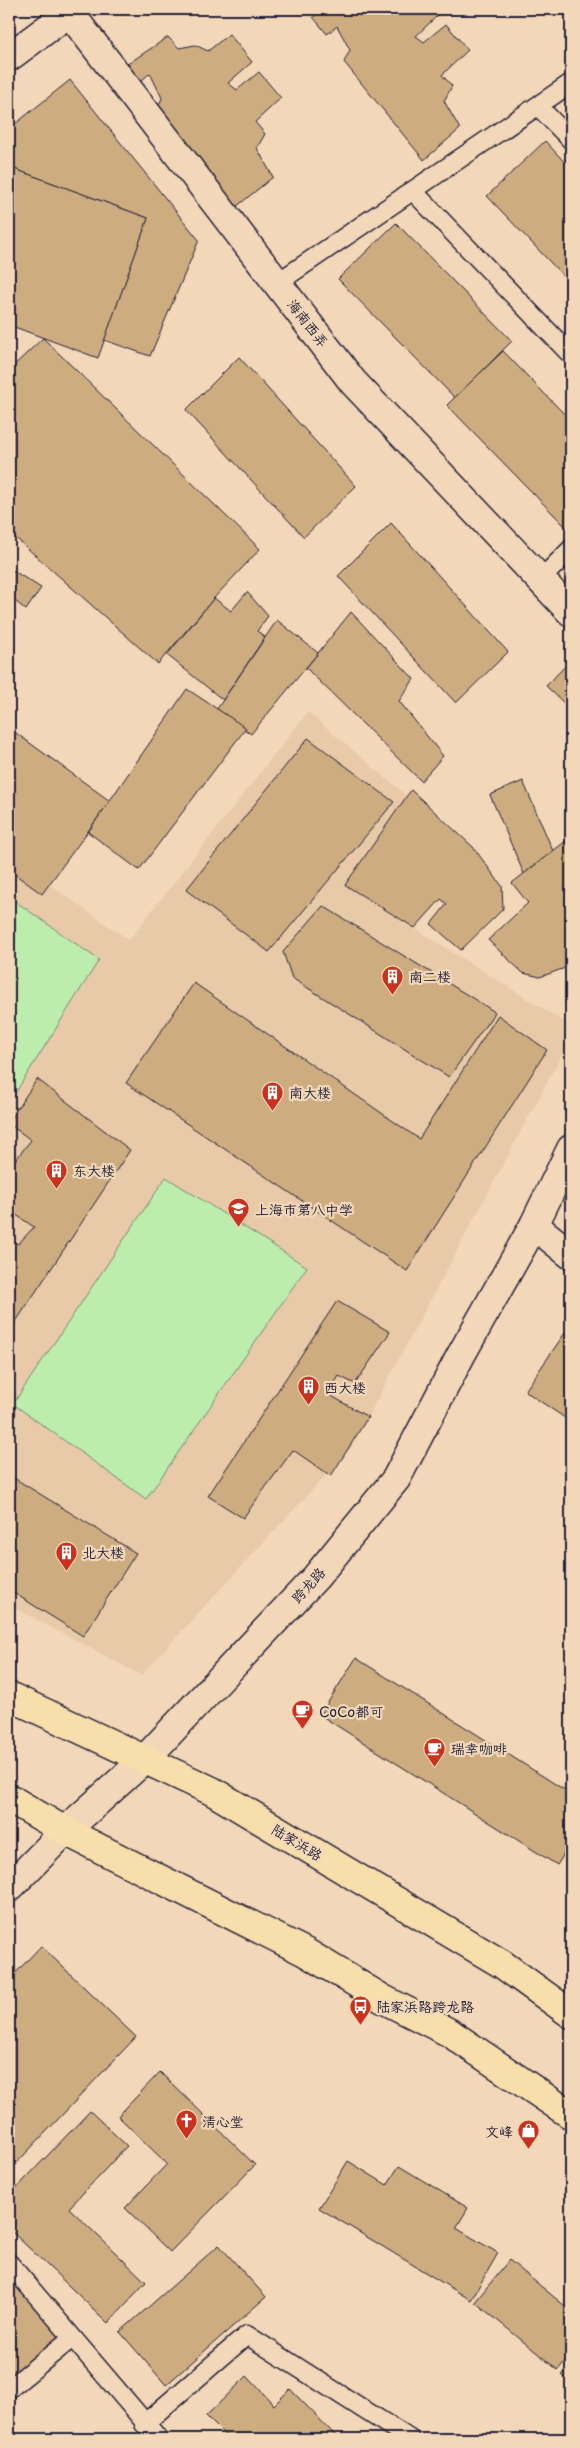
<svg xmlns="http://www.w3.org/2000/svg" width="580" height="2448" font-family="'Playpen Sans','LXGW WenKai TC',sans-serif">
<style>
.built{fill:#e8caa8}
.green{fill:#bdedac;stroke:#708874}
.building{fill:#cdac80;stroke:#22223b}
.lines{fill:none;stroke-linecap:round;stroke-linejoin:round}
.lane-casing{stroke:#22223b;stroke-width:21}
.street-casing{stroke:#22223b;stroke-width:31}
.primary-casing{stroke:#22223b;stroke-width:31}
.lane{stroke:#f3d7b9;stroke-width:18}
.street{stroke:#f3d7b9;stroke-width:28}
.primary{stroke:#f8deab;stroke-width:28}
.labels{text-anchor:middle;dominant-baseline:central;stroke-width:4.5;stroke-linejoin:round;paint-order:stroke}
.street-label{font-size:14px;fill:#22223b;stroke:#f3d7b9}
.poi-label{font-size:14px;fill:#22223b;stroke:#f3d7b9;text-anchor:start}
</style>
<rect width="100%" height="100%" fill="#f3d7b9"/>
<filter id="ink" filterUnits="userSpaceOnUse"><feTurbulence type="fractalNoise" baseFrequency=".02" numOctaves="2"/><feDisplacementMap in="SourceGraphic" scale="10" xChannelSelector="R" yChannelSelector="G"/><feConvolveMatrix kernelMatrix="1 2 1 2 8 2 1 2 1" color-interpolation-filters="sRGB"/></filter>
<g filter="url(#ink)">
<polygon class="built" points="308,712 407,796 345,885 571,1026 571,1038 351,1448 141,1675 9,1605 9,857 129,940"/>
<g class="green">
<polygon points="9,897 99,960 9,1103"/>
<polygon points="166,1177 307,1267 146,1499 13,1404"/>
</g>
<g class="building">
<polygon points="326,9 435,9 439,14 416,36 424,42 446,24 468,50 442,75 452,86 444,101 460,129 424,160 344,62 350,50 337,26 327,34 313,17"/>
<polygon points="229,34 252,62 228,83 237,90 259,72 281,98 255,122 265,134 257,148 273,177 236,207 157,110 162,98 150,73 140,82 126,65 168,37 179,48 195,45 208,51"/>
<polygon points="70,80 199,240 150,356 104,340 148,218 9,167 9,129"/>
<polygon points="545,141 571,169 571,284 487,196"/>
<polygon points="9,167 148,218 98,358 9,325"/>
<polygon points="396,223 512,341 455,398 338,279"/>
<polygon points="43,338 260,549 214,598 158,664 9,532 9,370"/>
<polygon points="503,351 571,421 571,526 568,529 447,405"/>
<polygon points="239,357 356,486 304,537 186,410"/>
<polygon points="391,523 508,652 456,703 338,576"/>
<polygon points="9,568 41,588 26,610 9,596"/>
<polygon points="247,592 268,616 257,631 265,637 223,700 167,655 214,598 231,611"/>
<polygon points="351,612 414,679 399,701 443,756 421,781 306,668"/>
<polygon points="277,620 318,653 251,734 217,709"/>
<polygon points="571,660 571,699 565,704 546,686"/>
<polygon points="187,689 246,728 139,870 88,832"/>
<polygon points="9,728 110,801 42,894 9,870"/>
<polygon points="308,738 394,802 269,952 186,890"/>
<polygon points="523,781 553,851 524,874 490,795"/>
<polygon points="411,790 473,847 502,886 503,909 461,950 431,924 447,904 441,899 415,928 345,885"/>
<polygon points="571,837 571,962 565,968 540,977 523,973 488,940 528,903 512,883"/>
<polygon points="323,906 495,1012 449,1077 292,978 283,952"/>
<polygon points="194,983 419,1139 498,1015 547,1050 407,1271 126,1083"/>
<polygon points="37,1079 130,1150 9,1332 9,1239 18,1244 34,1227 9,1210 9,1168 31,1140 9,1124 9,1121"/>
<polygon points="337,1301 390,1332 355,1384 339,1376 328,1394 368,1417 331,1476 293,1450 243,1518 208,1496"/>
<polygon points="571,1324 571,1422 525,1391"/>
<polygon points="9,1475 136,1553 83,1636 9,1590"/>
<polygon points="356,1658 571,1794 571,1843 557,1865 320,1715"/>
<polygon points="41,1946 136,2037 9,2171 9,1980"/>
<polygon points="160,2072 255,2165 170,2252 125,2208 167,2164 118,2116"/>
<polygon points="90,2111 127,2146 69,2208 146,2282 108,2323 9,2229 9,2196"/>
<polygon points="348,2161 387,2185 399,2166 468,2208 456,2228 498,2253 471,2300 319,2208"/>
<polygon points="219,2245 266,2297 166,2385 120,2332"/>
<polygon points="509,2260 571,2311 571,2354 558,2370 475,2302"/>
<polygon points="9,2279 62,2335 9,2387"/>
<polygon points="571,2366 571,2384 562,2375"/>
<polygon points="247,2376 274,2405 290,2389 339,2439 229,2439 206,2416"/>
</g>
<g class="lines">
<defs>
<g id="lane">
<polyline points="538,106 571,140"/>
<polyline points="413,191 571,355"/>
<polyline points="277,283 571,83"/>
<polyline points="540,580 571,549"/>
<polyline points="9,2263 159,2439"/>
<polyline points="9,2389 72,2338"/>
<polyline points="144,2424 247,2335 410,2439"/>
</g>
<g id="street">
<polyline points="69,12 353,382 571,612"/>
<polyline points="9,57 74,9"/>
<polyline points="534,1225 571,1255"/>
<polyline points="9,1888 65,1831 145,1759 316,1577 396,1479 461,1355 534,1225 571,1149"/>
</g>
<g id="primary">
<polyline points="9,1696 212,1791 502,1964 571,2014"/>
<polyline points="9,1798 65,1831 305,1952 383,1999 450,2033 571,2115"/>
</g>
</defs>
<use href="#lane" class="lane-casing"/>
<use href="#street" class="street-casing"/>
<use href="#primary" class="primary-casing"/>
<use href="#lane" class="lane"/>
<use href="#street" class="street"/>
<use href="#primary" class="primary"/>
</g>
</g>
<defs>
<symbol id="building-pin" viewBox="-11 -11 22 30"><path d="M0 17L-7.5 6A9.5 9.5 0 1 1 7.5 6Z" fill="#c8321e" stroke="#f3d7b9"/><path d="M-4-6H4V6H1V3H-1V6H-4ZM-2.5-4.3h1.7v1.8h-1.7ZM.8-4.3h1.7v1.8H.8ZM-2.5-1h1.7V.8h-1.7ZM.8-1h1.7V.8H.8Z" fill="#fff"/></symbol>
<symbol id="school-pin" viewBox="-11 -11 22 30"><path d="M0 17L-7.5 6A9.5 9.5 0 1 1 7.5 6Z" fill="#c8321e" stroke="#f3d7b9"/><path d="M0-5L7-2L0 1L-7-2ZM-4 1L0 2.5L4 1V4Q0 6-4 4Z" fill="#fff"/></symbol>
<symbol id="cafe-pin" viewBox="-11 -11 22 30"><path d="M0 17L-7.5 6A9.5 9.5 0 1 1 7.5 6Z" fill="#c8321e" stroke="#f3d7b9"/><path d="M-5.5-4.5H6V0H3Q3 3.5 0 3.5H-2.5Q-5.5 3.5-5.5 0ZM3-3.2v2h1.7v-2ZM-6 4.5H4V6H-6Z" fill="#fff"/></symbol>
<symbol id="bus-pin" viewBox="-11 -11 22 30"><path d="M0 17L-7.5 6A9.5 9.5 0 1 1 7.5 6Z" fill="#c8321e" stroke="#f3d7b9"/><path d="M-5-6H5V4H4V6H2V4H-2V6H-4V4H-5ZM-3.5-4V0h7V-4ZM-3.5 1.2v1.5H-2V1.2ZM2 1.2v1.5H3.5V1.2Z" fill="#fff"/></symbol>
<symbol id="church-pin" viewBox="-11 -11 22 30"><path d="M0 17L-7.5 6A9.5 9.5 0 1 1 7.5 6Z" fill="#c8321e" stroke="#f3d7b9"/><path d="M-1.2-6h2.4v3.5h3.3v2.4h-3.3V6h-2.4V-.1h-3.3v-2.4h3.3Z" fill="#fff"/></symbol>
<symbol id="shop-pin" viewBox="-11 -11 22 30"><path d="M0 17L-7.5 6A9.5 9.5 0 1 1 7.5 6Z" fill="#c8321e" stroke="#f3d7b9"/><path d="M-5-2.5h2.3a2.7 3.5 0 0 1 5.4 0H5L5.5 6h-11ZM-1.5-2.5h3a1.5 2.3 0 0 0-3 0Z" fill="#fff"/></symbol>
</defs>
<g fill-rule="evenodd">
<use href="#building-pin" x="380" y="964" width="25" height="34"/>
<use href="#building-pin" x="260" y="1080" width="25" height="34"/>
<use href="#building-pin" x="44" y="1158" width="25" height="34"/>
<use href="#school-pin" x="226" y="1196" width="25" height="34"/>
<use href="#building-pin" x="296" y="1374" width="25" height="34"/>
<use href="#building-pin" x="54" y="1540" width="25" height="34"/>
<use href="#cafe-pin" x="290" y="1698" width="25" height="34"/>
<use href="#cafe-pin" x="422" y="1736" width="25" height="34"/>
<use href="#bus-pin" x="348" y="1994" width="25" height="34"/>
<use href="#church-pin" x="174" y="2108" width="25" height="34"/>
<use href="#shop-pin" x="516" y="2118" width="25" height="34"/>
</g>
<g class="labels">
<g class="street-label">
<text transform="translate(308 323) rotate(52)">海南西弄</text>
<text transform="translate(308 1585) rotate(-48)">跨龙路</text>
<text transform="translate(297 1842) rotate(31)">陆家浜路</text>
</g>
<g class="poi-label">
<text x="409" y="976">南二楼</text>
<text x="289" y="1092">南大楼</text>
<text x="73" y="1170">东大楼</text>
<text x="255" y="1209">上海市第八中学</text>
<text x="324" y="1387">西大楼</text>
<text x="82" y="1552">北大楼</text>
<text x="319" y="1711">CoCo都可</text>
<text x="451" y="1748">瑞幸咖啡</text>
<text x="376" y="2006">陆家浜路跨龙路</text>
<text x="202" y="2121">清心堂</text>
<text x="513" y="2131" text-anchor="end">文峰</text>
</g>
</g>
<rect width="580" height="2448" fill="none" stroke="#f3d7b9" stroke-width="30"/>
<rect x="15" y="15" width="550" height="2418" fill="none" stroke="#22223b" stroke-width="2" filter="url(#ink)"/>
</svg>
